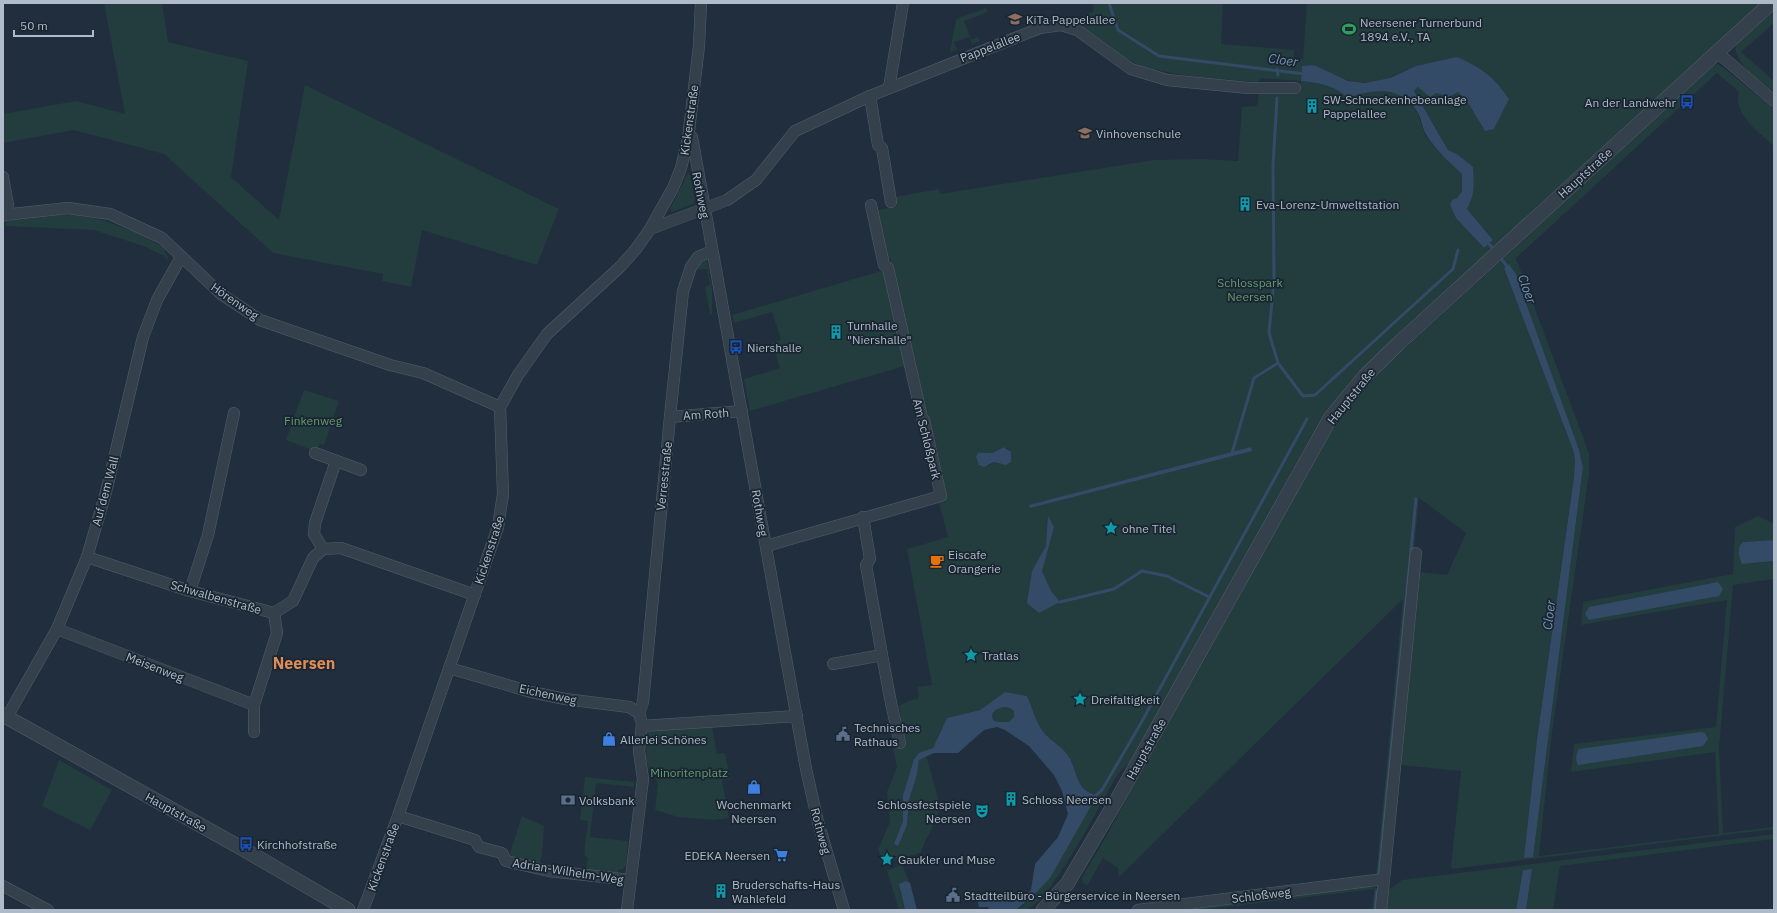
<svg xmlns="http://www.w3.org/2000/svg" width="1777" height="913" font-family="'IBM Plex Sans',sans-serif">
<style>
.green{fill:#233c3e;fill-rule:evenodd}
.water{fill:#334b66;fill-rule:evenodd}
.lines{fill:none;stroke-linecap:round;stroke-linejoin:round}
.stream{stroke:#334b66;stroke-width:3}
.minor-casing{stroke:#535e6b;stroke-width:12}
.tertiary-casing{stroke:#535e6b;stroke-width:15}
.minor{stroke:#35404d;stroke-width:11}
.tertiary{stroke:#35404d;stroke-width:14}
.labels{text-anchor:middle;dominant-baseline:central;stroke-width:3.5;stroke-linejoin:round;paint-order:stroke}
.poi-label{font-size:12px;fill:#b0bbc9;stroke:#1a2532;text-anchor:start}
.street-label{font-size:12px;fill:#b0bbc9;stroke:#1a2532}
.park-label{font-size:12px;fill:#659c6f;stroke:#1a2532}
.water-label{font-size:13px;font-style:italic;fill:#7593b3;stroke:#1a2532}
.district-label{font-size:16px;font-weight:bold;fill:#dd8b57;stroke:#1a2532}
</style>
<rect width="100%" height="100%" fill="#212e3d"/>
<g class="green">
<polygon points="104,3 162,3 168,42 248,61 231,177 279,220 305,85 559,209 537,265 422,230 411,287 382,281 383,274 273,253 164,154 74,130 3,143 3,114 76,101 125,114"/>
<path d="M1092,3h131l-2,41 73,6v8l9,1 4,-56h458l-421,388 -24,32 -22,37 -166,300c-4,4 -9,9 -13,13 -17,25 -68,131 -94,137 -2,1 -6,0 -9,0l7,-4 39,-51 33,-56 -2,-5c-19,-6 -15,-26 -26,-40 -8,-9 -19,-15 -25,-24 -7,-10 -11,-23 -15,-34l-22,-4 -25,18 -33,8 -14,31 -14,4 -5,6 -11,36v26l-9,23 13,-19 2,-25 8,-25 2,-15 7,-5 15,54 -21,44 -38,10 -4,-14 12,-27 -3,-30 10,-25 -4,-18 12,-4 -6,-39 9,-5 10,-2 1,-5 -2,-7 15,-2 -25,-136 41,-12 -9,-34 6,-1 -4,-17 3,-5 -16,-66 -3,-3 -35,-152 -3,-2 -10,-43 2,-4 18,-4 -2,-9 44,-8 1,5 214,-34 47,-1 37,2 4,-54 14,-1 2,-3 1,-12 38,1 4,-11 -41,-3 -1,4c-28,-2 -55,-4 -83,-8 -13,-3 -26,-4 -39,-10 -23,-11 -40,-31 -65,-41l2,-3 20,-9zM1314,65c11,5 22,12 34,15 24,8 47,-5 68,-14l93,33 -24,32 -17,-28 -10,-12 -9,6 -31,-10 -4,4 34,59 9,4 14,48 -4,7 26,31 -9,8 -28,-30 -6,-13 13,-14 -1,-17 -21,-20 -16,-19 -7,-21 -12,-16 -9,-5 -21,-2 -32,3 -18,-9 -25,-4 1,-15zM1004,447l5,2 -8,15 -7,-2 -5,4 -8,-13h11z"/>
<polygon points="986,8 988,12 964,21 971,40 978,37 980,41 972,44 969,37 954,42 957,50 950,52 956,19"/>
<path d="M1774,10v13l-33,29 33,29v11c-15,-13 -35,-24 -39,-44l3,-6z"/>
<path d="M1717,64l7,4 50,41v37c-15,-14 -41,-31 -35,-54l-22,-19 -201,185 73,195v21l-38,266 -12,116 180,-22 -4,-82 -144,20 3,-28 142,-17 11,-127 -146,25 2,-23 150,-28 2,-47 23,-11 16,8v16l-31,2v22l31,-3v18l-41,6 -14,164 4,84 51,-6v2l-322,40 -1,-2 10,-96 -61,-6 19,-193 28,3 19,-42 -47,-35 -37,378 -26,4 -249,30 269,-34 27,-277 -284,278 -1,-9 -15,-10 -16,28 -5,-4v-5l25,-42 200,-366 42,-64 28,-31 335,-307zM1512,267l10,25 60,168 1,7 -50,389 -8,2 12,-119 37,-262 1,-17 -2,-10 -69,-182z"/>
<polygon points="688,173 690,175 695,200 693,204 672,212 670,209"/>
<polygon points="50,215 80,215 105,221 138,233 163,247 169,261 164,256 146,247 94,230 5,226 7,221 13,219"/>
<polygon points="707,261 712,288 712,314 710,314 705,287 710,285 707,269 697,270 700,263"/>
<polygon points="881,271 885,273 905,366 750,411 744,379 780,368 772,343 781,340 772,312 734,323 732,315"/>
<polygon points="304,390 339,401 324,445 319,444 318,447 312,450 286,440"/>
<polygon points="1004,707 1010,707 1014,711 1015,717 1010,722 997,722 993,720 992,715 995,710"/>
<polygon points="712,726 717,754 725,753 730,779 722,780 729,818 714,820 678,817 655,810 658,784 654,773 650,772 646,759 647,734 651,730"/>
<polygon points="59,760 112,790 90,830 42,806"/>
<polygon points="585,777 634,782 634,787 596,783 590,837 628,841 626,865 623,869 618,870 618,873 586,870 588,858 584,855 588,821 580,820"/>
<polygon points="522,816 544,826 542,855 539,866 515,861 510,853"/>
<polygon points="1774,834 1774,839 1560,866 1553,910 1526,910 1532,870 1523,871 1516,910 1385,910 1387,891 1402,880"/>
<polygon points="902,865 910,883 906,881 900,893 905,910 899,910 887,870"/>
<polygon points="1366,885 1374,888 1380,888 1378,910 1372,910 1374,889 1203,910 1161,910"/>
</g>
<g class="water">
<path d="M1457,57c25,11 36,19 52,42l-15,30 -9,2 -17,-28 -10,-11 -9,5 -13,-4 -6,4 -12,-10 -4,4 34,59 9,4 16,13c1,15 2,29 -6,42l26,31 -9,8 -28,-30 -6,-13 2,-5 5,-2 5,-7v-17c-13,-12 -25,-23 -35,-38 -5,-7 -5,-16 -9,-23 -17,-28 -44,-24 -71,-15 -12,-13 -29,-15 -46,-17l1,-15 12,-1 34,16 17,2 25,-5 26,-12z"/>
<polygon points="1509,264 1516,274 1522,292 1579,450 1583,467 1533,857 1524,858 1537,739 1574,477 1575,460 1573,450 1504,268"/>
<polygon points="1004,447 1011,452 1011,462 1006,465 994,462 984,467 979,465 976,457 978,453 992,453"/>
<polygon points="1251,447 1252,451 1030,508 1029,505"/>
<polygon points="1048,516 1054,527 1042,571 1051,591 1060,602 1039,613 1027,603 1032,571 1046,546"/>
<path d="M1774,540v21l-32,3c-3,-7 -6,-16 1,-22z"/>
<polygon points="1718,582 1723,589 1719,596 1589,620 1585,614 1589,607"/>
<path d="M1005,692l22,4c5,11 8,24 15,34 6,9 18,15 25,24 11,14 7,34 26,40l2,5 -45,79 -17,18 -17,14h-27l-1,-3h-9l-2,-8 20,1 28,-5 6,-5 4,-26 23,-27 10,-23 -6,-23 -8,-16 -25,-29 -24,-16 -8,-3 -13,3 -26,23h-24l-15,7 -2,15 -8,25 -2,25 -9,21 -4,-2 9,-23v-26l11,-36 5,-6 14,-5 14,-30 33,-8zM1004,707l6,1 4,3v6l-5,5h-12l-4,-2 -1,-5 3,-5z"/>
<path d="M1701,732l4,1 3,6 -5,7 -125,19c-3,-5 -2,-11 1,-16z"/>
<polygon points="1532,869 1526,910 1516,910 1523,870"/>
<polygon points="906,881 910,883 917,910 905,910 899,884"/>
</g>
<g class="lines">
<g class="stream">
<polyline points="1109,3 1118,30 1159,56 1305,74"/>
<polyline points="1277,69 1278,75"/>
<polyline points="1277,98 1273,165 1274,279 1269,333 1278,363 1303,396 1315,395 1453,269 1458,250"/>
<polyline points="1486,240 1494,250"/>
<polyline points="1499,256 1509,269"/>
<polyline points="1232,453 1254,378 1278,363"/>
<polyline points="1060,602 1114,589 1142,571 1167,576 1209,597"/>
<polyline points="1094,797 1102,790 1141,723 1307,419"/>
<polyline points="1379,873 1416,499"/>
<polyline points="1375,910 1377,891"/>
</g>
<defs>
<g id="minor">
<polyline points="1717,52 1774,101"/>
<polyline points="889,88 903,3"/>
<polyline points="870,96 878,145 882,148 891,202"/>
<polyline points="692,137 806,769 818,822 844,910"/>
<polyline points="3,177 8,205 3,216"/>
<polyline points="3,215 68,208 110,214 162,238 221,294 260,320 390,365 423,373 500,407"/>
<polyline points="650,229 727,200 756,180 795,131 870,96 1040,28 1061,25 1077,30 1131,69 1167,80 1248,88 1295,88"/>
<polyline points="670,417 742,411"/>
<polyline points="315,453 361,470"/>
<polyline points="766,546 941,496 924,420 922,418 888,268 884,265 871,205"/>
<polyline points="323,549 314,534 315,523 336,461"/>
<polyline points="87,557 190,591 274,613 293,601 313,558 323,549 341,548 475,595"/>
<polyline points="190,591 208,535 234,413"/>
<polyline points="57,629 254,705"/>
<polyline points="882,655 891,703 900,743"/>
<polyline points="833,664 882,655 866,565 870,559 863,517"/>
<polyline points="449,668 531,692 565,699 629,707 639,713 642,724 639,751 643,779 627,910"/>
<polyline points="639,713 643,702 670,417 683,291 691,267 698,257 712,251"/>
<polyline points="7,717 57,629 87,557 106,492 143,337 157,300 181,257"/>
<polyline points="642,726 797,716"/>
<polyline points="254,732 254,705 277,633 274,613"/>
<polyline points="398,816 475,840 479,847 502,853 506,861 549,871 631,880"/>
<polyline points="3,886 48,910"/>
<polyline points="363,910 398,816 498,527 503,494 500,407 518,375 547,334 620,267 636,249 650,229 673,188 681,168 688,139 699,46 701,3"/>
<polyline points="1138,910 1384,879"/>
<polyline points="1381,910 1416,553"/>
</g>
<g id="tertiary">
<polyline points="3,715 243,849 348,910"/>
<polyline points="1043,910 1067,884 1118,798 1331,417 1365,376 1398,344 1771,3"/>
</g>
</defs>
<use href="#minor" class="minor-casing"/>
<use href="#tertiary" class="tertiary-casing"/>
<use href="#minor" class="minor"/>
<use href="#tertiary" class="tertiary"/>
</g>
<defs>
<symbol id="school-bare" viewBox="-9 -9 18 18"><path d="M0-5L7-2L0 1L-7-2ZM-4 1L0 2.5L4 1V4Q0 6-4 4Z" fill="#8d6e63" stroke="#1a2532" stroke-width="2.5" paint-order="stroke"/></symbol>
<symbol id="stadium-bare" viewBox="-9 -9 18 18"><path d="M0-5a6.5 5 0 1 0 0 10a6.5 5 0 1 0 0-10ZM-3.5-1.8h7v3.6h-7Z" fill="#2e9e5b" stroke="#1a2532" stroke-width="2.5" paint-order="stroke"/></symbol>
<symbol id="bus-bare" viewBox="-9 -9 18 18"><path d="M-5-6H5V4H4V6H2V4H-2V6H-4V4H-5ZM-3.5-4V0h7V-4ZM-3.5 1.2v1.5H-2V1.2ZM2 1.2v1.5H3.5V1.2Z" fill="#1a4fb4" stroke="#1a2532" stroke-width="2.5" paint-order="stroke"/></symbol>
<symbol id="building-bare" viewBox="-9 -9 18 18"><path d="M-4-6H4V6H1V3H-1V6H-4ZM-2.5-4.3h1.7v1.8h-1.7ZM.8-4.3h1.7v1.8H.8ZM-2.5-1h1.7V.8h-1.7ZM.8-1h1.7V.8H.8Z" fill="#0f9aa8" stroke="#1a2532" stroke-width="2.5" paint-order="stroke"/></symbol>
<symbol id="sight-bare" viewBox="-9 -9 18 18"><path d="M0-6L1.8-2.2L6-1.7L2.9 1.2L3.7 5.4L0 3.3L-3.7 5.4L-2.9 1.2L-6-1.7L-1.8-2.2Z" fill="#0f9aa8" stroke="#1a2532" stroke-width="2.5" paint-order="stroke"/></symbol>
<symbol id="cafe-bare" viewBox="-9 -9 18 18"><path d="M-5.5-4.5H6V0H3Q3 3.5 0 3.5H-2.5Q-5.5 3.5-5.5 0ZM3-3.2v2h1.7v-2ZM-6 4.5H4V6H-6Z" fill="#e8710a" stroke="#1a2532" stroke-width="2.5" paint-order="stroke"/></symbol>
<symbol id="civic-bare" viewBox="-9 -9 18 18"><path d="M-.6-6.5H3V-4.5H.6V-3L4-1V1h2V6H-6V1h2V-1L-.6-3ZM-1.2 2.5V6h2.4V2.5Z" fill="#5c6f8a" stroke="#1a2532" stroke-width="2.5" paint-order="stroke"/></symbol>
<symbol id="shop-bare" viewBox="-9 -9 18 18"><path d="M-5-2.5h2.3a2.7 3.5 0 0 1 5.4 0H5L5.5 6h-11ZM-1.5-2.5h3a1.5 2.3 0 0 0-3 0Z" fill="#3f7fe0" stroke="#1a2532" stroke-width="2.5" paint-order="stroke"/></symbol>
<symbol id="bank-bare" viewBox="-9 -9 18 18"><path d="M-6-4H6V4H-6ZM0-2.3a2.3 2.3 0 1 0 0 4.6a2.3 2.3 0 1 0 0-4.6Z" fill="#5c6f8a" stroke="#1a2532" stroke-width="2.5" paint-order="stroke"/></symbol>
<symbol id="theatre-bare" viewBox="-9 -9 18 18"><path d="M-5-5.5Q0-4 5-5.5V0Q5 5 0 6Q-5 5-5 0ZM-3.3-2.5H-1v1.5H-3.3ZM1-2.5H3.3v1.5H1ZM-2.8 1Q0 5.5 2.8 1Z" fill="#0f9aa8" stroke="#1a2532" stroke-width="2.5" paint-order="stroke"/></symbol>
<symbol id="supermarket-bare" viewBox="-9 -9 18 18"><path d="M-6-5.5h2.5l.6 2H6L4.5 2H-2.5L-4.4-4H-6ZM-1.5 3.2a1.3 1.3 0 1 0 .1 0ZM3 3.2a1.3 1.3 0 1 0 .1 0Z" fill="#3f7fe0" stroke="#1a2532" stroke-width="2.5" paint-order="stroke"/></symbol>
</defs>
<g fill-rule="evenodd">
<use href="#school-bare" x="1005" y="9" width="20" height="20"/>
<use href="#stadium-bare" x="1339" y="19" width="20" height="20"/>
<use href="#bus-bare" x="1677" y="92" width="20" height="20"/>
<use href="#building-bare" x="1302" y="96" width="20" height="20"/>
<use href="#school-bare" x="1075" y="123" width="20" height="20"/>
<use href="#building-bare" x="1235" y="194" width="20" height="20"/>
<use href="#building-bare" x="826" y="322" width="20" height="20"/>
<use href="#bus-bare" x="726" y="337" width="20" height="20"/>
<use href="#sight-bare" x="1101" y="518" width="20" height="20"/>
<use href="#cafe-bare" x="927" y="551" width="20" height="20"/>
<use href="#sight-bare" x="961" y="645" width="20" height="20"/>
<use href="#sight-bare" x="1070" y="689" width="20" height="20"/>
<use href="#civic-bare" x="833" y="724" width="20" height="20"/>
<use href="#shop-bare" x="599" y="729" width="20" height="20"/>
<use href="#shop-bare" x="744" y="777" width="20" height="20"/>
<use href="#building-bare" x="1001" y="789" width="20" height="20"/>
<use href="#bank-bare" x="558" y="790" width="20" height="20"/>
<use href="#theatre-bare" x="972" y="801" width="20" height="20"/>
<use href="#bus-bare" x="236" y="834" width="20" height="20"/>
<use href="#supermarket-bare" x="771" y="845" width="20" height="20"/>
<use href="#sight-bare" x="877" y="849" width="20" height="20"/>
<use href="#building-bare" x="711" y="881" width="20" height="20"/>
<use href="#civic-bare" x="943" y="885" width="20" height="20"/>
</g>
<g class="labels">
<g class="poi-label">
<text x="1026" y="19">KiTa Pappelallee</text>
<text x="1360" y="22">Neersener Turnerbund<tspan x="1360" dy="14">1894 e.V., TA</tspan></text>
<text x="1323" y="99">SW-Schneckenhebeanlage<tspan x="1323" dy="14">Pappelallee</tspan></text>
<text x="1676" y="102" text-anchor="end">An der Landwehr</text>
<text x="1096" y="133">Vinhovenschule</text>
<text x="1256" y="204">Eva-Lorenz-Umweltstation</text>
<text x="847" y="325">Turnhalle<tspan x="847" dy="14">"Niershalle"</tspan></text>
<text x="747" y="347">Niershalle</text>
<text x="1122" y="528">ohne Titel</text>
<text x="948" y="554">Eiscafe<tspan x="948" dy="14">Orangerie</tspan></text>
<text x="982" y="655">Tratlas</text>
<text x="1091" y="699">Dreifaltigkeit</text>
<text x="854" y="727">Technisches<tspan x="854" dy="14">Rathaus</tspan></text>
<text x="620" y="739">Allerlei Schönes</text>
<text x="1022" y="799">Schloss Neersen</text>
<text x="579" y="800">Volksbank</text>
<text x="754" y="804" text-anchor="middle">Wochenmarkt<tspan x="754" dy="14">Neersen</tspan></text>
<text x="971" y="804" text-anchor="end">Schlossfestspiele<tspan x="971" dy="14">Neersen</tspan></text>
<text x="257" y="844">Kirchhofstraße</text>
<text x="770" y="855" text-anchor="end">EDEKA Neersen</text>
<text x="898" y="859">Gaukler und Muse</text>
<text x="732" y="884">Bruderschafts-Haus<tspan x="732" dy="14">Wahlefeld</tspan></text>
<text x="964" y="895">Stadtteilbüro - Bürgerservice in Neersen</text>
</g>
<g class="street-label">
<text transform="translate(990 47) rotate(-21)">Pappelallee</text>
<text transform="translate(689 120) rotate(-82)">Kickenstraße</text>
<text transform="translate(1585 173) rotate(-42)">Hauptstraße</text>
<text transform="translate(701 195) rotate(79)">Rothweg</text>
<text transform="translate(235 301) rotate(35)">Hörenweg</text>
<text transform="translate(1351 396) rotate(-51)">Hauptstraße</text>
<text transform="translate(706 414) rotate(-4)">Am Roth</text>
<text transform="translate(927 439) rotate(76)">Am Schloßpark</text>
<text transform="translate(664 476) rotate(-84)">Verresstraße</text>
<text transform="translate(105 491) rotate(-75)">Auf dem Wall</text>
<text transform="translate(760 513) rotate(80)">Rothweg</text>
<text transform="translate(489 550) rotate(-72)">Kickenstraße</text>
<text transform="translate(216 597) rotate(16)">Schwalbenstraße</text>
<text transform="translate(155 667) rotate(21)">Meisenweg</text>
<text transform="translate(548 694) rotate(12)">Eichenweg</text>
<text transform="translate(1146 749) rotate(-61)">Hauptstraße</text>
<text transform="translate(176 812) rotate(29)">Hauptstraße</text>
<text transform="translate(821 831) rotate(75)">Rothweg</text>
<text transform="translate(383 857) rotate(-70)">Kickenstraße</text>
<text transform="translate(568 871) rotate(9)">Adrian-Wilhelm-Weg</text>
<text transform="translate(1261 895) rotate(-7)">Schloßweg</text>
</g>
<g class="park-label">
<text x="1250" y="282">Schlosspark<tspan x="1250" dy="14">Neersen</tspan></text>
<text x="313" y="420">Finkenweg</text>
<text x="689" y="772">Minoritenplatz</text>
</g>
<g class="water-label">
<text transform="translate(1283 60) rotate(8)">Cloer</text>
<text transform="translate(1527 289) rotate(70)">Cloer</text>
<text transform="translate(1549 615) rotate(-83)">Cloer</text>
</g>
<g class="district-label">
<text x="304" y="663">Neersen</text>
</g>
</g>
<rect width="1777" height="913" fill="none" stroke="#b0bbc9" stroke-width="8"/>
<path d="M14 30v6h79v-6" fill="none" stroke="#b0bbc9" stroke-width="2"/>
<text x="20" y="30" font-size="12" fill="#b0bbc9" stroke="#1a2532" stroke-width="3" paint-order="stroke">50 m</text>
</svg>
